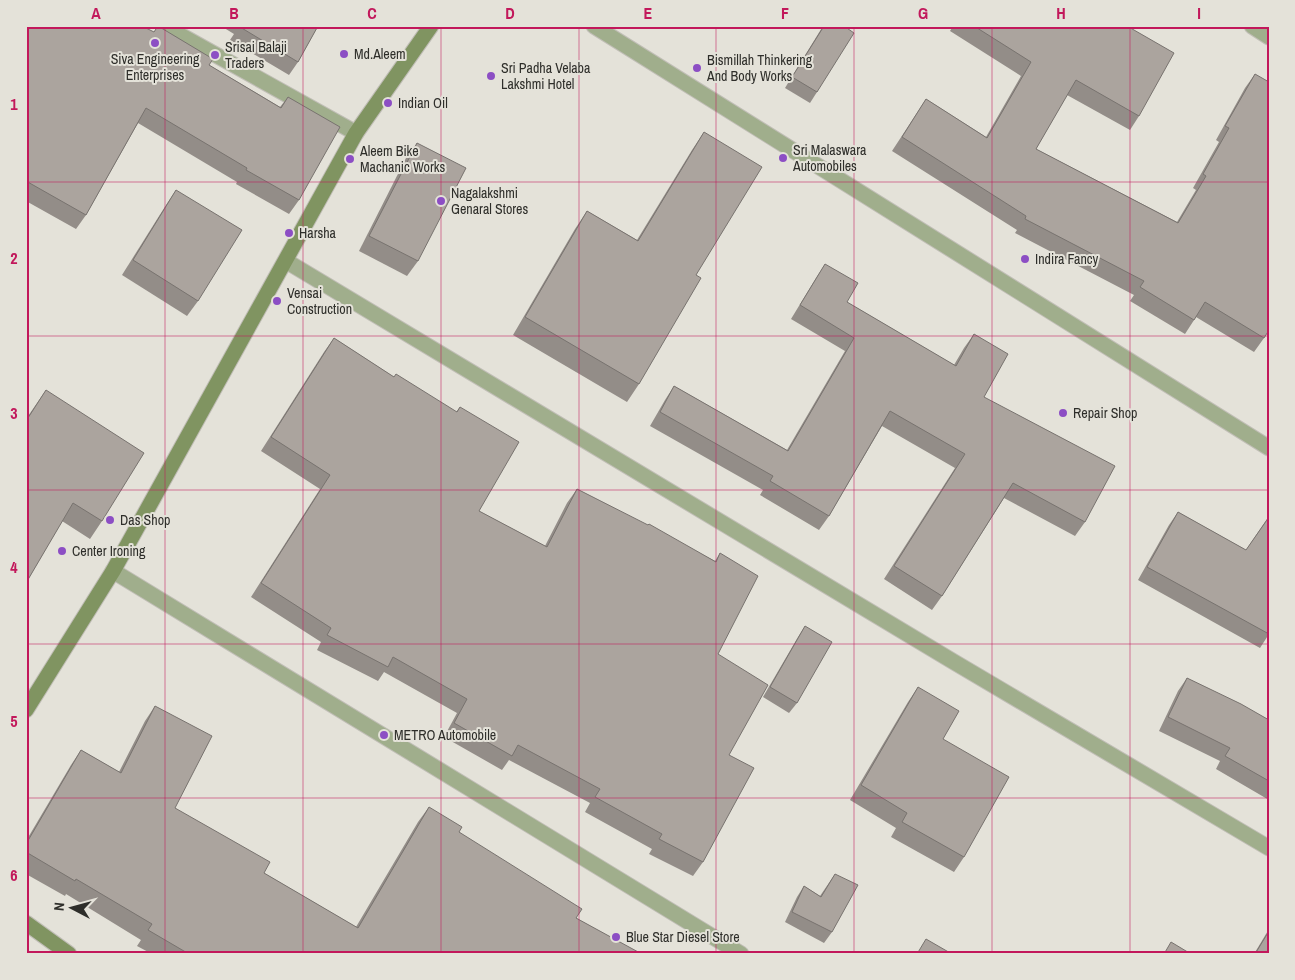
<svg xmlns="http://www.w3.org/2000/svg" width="1295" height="980" font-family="'Archivo Narrow',sans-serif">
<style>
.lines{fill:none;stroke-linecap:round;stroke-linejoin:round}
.street-casing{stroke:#c0beb6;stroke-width:17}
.secondary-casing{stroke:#c0beb6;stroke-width:17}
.street{stroke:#a0ae8c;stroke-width:15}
.secondary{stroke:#809461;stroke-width:15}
.wall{fill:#938d88}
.building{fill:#aba49e;stroke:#78736f}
.grid{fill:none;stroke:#c2185b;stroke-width:1;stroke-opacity:0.55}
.poi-dot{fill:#8c4ec4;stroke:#e4e2d9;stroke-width:2}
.labels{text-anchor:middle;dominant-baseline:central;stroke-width:4;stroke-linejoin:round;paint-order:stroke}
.poi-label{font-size:14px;fill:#2e2e2a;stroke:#e4e2d9;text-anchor:start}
.neatline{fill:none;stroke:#c2185b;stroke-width:2}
.grid-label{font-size:16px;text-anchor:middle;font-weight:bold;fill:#c2185b}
</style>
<rect width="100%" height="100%" fill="#e4e2d9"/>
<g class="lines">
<defs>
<g id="street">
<polyline points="164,26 356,133"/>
<polyline points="594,26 1269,448"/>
<polyline points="1252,26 1269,37"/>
<polyline points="286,261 954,662 1269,848"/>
<polyline points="113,571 741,954"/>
</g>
<g id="secondary">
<polyline points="26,710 113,571 356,133 431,26"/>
<polyline points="26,923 69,954"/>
</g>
</defs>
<use href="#street" class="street-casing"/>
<use href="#secondary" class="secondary-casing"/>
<use href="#street" class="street"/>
<use href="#secondary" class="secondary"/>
</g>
<g class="wall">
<polygon points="26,26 154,32 158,26 209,65 280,107 288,97 299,200 289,214 236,184 237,182 138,123 86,215 76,229 26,201"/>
<polygon points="221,26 318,26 298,62 289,75 230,40 234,34"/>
<polygon points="823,26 844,26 817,92 810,103 785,88"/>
<polygon points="953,26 1127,26 1139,116 1130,130 1067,95 1036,149 1177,222 1196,190 1193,188 1219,142 1216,140 1245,88 1255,74 1264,338 1254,352 1196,317 1185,334 1130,301 1134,295 1015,233 1017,230 892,151 926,99 986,137 1021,76 950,31"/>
<polygon points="704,132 639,384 627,402 513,335 575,229 587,211 637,240 692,150"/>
<polygon points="417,143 418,261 407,276 359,251 406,158"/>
<polygon points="176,190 198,301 187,316 122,275 166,205"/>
<polygon points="825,264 847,302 954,365 964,348 974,334 984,397 1085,522 1075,536 1004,498 942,596 932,610 884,579 955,468 882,426 829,516 819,530 760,495 763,490 650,426 665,400 674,386 787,450 845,351 791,319 816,278"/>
<polygon points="334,338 394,377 456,412 460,407 479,511 545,546 567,503 577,489 715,561 720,553 718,654 729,755 703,862 693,876 649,854 652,849 585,812 590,803 509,760 502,770 444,737 457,713 384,672 378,681 317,650 321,642 251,597 320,489 261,451 324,352"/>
<polygon points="46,390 102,521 90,539 62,521 26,583 26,419"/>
<polygon points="1178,512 1246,550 1269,516 1269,634 1260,648 1138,580 1169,525"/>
<polygon points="805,626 797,703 789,713 763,697 798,637"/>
<polygon points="1187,678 1269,720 1269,800 1216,769 1220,761 1159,731 1178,691"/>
<polygon points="918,687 943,739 964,857 954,872 891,837 896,828 850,800 908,702"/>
<polygon points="155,706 175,808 264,873 356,927 418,822 429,807 459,832 576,918 640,954 152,954 137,946 141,940 66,894 65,896 26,874 26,841 71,765 81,750 119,772 145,721"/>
<polygon points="835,874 832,932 824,943 785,922 797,897 804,886 820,896"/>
<polygon points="1269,929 1269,954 1254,954"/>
</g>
<g class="building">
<polygon points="26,26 142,26 154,32 158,26 213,59 209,65 281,108 288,97 340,127 299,200 246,170 247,168 146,108 86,215 26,181"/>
<polygon points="240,26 318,26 298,62 240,27"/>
<polygon points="824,26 844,26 854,33 817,92 792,77"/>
<polygon points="974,26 1127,26 1174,53 1139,116 1076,80 1036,149 1178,223 1206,176 1203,174 1229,128 1225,126 1255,74 1269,82 1269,330 1264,338 1205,302 1194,320 1140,287 1144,281 1025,219 1026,216 902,137 926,99 987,138 1031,62"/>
<polygon points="704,132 762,167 696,275 701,278 639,384 525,317 587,211 638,241"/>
<polygon points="417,143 466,168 418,261 369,236"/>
<polygon points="176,190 242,230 198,301 133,260"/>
<polygon points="825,264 858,283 847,302 956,366 974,334 1008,354 984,397 1115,466 1085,522 1013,483 942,596 894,566 965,454 890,411 829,516 770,481 773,476 660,412 674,386 788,451 854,338 800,305"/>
<polygon points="334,338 394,377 396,374 457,412 460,407 519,442 479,511 547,547 577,489 648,525 649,524 716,562 720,553 758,576 718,654 768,685 729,755 754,768 703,862 659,839 662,834 595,797 600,789 518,745 512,756 454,723 467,699 393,657 388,667 327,635 331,628 261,583 330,475 271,437"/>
<polygon points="46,390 144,453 102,521 73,503 26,583 26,421"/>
<polygon points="1178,512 1246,550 1269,517 1269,634 1147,567"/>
<polygon points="805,626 832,642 797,703 770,687"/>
<polygon points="1187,678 1241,704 1269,720 1269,781 1225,756 1230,748 1168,717"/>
<polygon points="918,687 959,711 943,739 1009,777 964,857 902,822 907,813 861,785"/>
<polygon points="155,706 212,736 175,808 270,862 264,873 358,928 429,807 462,827 459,832 582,909 576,918 640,953 189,954 148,930 152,924 76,879 75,881 26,852 26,844 81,750 121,773"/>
<polygon points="835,874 858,885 832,932 792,912 804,886 821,897"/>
<polygon points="1269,931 1269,954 1255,954"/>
<polygon points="926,939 952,954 917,954"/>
<polygon points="1171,942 1191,954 1164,954"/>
</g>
<path class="grid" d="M165,26v928M303,26v928M441,26v928M579,26v928M716,26v928M854,26v928M992,26v928M1130,26v928M26,182h1243M26,336h1243M26,490h1243M26,644h1243M26,798h1243"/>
<g class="poi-dot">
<circle cx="155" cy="43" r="5"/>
<circle cx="344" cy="54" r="5"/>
<circle cx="215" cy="55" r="5"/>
<circle cx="697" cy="68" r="5"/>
<circle cx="491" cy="76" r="5"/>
<circle cx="388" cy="103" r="5"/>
<circle cx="783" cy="158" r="5"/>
<circle cx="350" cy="159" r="5"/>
<circle cx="441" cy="201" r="5"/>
<circle cx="289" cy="233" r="5"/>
<circle cx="1025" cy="259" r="5"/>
<circle cx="277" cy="301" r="5"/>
<circle cx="1063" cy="413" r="5"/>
<circle cx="110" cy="520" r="5"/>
<circle cx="62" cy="551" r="5"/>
<circle cx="384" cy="735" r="5"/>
<circle cx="616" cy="937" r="5"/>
</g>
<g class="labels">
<g class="poi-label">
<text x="225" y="47">Srisai Balaji<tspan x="225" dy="16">Traders</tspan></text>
<text x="354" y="54">Md.Aleem</text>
<text x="155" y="59" text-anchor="middle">Siva Engineering<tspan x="155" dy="16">Enterprises</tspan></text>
<text x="707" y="60">Bismillah Thinkering<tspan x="707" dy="16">And Body Works</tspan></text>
<text x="501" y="68">Sri Padha Velaba<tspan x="501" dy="16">Lakshmi Hotel</tspan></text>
<text x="398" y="103">Indian Oil</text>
<text x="793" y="150">Sri Malaswara<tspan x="793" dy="16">Automobiles</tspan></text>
<text x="360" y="151">Aleem Bike<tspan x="360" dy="16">Machanic Works</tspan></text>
<text x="451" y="193">Nagalakshmi<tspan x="451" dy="16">Genaral Stores</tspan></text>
<text x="299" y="233">Harsha</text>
<text x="1035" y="259">Indira Fancy</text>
<text x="287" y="293">Vensai<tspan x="287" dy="16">Construction</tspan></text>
<text x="1073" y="413">Repair Shop</text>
<text x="120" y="520">Das Shop</text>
<text x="72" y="551">Center Ironing</text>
<text x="394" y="735">METRO Automobile</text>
<text x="626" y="937">Blue Star Diesel Store</text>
</g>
</g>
<rect width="1295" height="980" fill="none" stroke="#e4e2d9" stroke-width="55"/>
<g transform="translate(72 908) rotate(276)" stroke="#e4e2d9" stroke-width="4" paint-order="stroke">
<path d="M0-4L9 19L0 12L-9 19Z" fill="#2e2e2a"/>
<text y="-8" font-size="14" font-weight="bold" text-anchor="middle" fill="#2e2e2a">N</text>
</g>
<rect x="28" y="28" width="1240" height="924" class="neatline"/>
<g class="grid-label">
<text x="96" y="19">A</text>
<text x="234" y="19">B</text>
<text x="372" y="19">C</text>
<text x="510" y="19">D</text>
<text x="648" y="19">E</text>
<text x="785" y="19">F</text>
<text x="923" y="19">G</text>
<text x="1061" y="19">H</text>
<text x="1199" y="19">I</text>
<text x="14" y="110">1</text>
<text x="14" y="264">2</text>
<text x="14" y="419">3</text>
<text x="14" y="573">4</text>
<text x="14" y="727">5</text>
<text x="14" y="881">6</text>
</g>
</svg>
